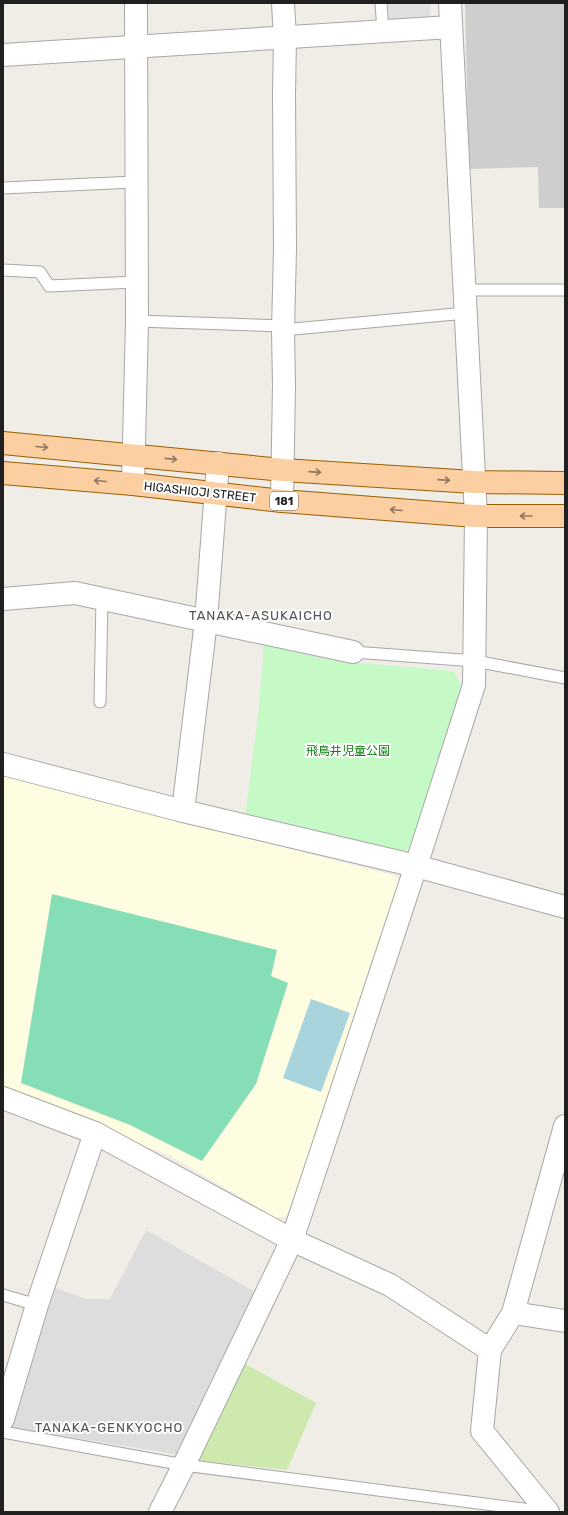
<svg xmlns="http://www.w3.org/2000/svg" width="568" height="1515" font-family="Rubik,'Noto Sans JP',sans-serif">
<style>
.residential{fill:#dedddd}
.education{fill:#fffde1}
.religious{fill:#cecece}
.grass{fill:#cee9ad}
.park{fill:#c5f9c6}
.pitch{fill:#86deb7}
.parking{fill:#e0e0e0}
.water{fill:#a8d4dd}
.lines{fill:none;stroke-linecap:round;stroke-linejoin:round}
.service-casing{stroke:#a7a7a7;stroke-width:13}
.minor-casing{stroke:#a7a7a7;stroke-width:24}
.primary-casing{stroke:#9a5f02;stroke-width:24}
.service{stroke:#fff;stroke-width:11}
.minor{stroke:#fff;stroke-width:22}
.primary{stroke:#fbcfa1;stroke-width:22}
.oneway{stroke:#8e7860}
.labels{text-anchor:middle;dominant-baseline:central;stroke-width:4;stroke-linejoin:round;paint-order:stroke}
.shield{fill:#fff;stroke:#636363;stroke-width:1}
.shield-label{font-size:11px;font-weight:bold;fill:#202020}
.street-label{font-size:12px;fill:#202020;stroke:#fff}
.park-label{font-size:12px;fill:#0d7f10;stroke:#fff}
.neighbourhood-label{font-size:13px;letter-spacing:1px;fill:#535353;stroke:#fff}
</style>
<rect width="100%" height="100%" fill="#f0ece6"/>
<polygon class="residential" points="146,1230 257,1293 180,1455 9,1427 50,1286 86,1299 110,1299"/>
<polygon class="education" points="3,776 396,876 402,889 287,1216 276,1218 169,1155 3,1092"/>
<polygon class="religious" points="465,3 565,3 565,271 564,208 539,208 538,167 469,169"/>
<polygon class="grass" points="242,1362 316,1403 287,1470 194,1460"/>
<polygon class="park" points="264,645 335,661 454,671 461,685 412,847 397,854 245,818 259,707"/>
<polygon class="pitch" points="52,894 277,950 271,976 288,983 256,1084 202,1161 130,1125 21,1083"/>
<polygon class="parking" points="388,3 430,3 430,19 389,23"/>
<polygon class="water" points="311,999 350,1013 321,1092 283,1078"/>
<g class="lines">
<defs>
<g id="service">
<polyline points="381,3 383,31"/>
<polyline points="3,188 135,182"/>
<polyline points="3,270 40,272 49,286 136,282"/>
<polyline points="465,290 565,290"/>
<polyline points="137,321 283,326"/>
<polyline points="283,330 466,313"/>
<polyline points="353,652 475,661 565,678"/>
<polyline points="100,702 102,598"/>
<polyline points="3,1295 37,1305"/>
<polyline points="3,1432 184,1465 547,1512"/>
</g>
<g id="minor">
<polyline points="3,55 451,27"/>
<polyline points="133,484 137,321 136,3"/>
<polyline points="282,501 284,385 283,330 285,249 284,94 285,38 283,3"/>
<polyline points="3,599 75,593 353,652"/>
<polyline points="3,764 183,811 416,866 565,907"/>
<polyline points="183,811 206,621 218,463"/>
<polyline points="3,1098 95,1133 292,1240 390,1285 490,1350"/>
<polyline points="513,1313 565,1321"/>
<polyline points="3,1419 37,1305 95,1133"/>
<polyline points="160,1512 184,1465 292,1240 416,866 474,685 476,516 450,3"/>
<polyline points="548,1512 482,1431 490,1350 513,1313 565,1126"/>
</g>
<g id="primary">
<polyline points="3,443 283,470 474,482 565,483"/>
<polyline points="3,473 133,484 282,501 476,516 565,516"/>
</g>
</defs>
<use href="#service" class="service-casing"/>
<use href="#minor" class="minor-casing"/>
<use href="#primary" class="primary-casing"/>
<use href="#service" class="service"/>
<use href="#minor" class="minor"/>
<use href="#primary" class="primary"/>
</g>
<defs><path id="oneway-shaft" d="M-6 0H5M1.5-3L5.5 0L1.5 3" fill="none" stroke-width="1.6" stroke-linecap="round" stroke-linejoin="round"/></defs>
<g class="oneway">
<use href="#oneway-shaft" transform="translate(42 447) rotate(5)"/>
<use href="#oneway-shaft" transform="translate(171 459) rotate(6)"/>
<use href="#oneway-shaft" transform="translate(315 472) rotate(4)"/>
<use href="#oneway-shaft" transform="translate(444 480) rotate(4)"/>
<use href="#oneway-shaft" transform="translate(100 481) rotate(-175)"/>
<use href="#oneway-shaft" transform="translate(396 510) rotate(-175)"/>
<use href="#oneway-shaft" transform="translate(526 516) rotate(180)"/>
</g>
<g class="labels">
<rect class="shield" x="270" y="492" width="28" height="18" rx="3"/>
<g class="shield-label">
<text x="284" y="501">181</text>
</g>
<g class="street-label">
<text transform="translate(200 492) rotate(6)">HIGASHIOJI STREET</text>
</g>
<g class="park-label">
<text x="348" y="751">飛鳥井児童公園</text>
</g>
<g class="neighbourhood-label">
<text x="261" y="615">TANAKA-ASUKAICHO</text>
<text x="109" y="1427">TANAKA-GENKYOCHO</text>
</g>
</g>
<rect width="568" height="1515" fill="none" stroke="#202020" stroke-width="8"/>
</svg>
